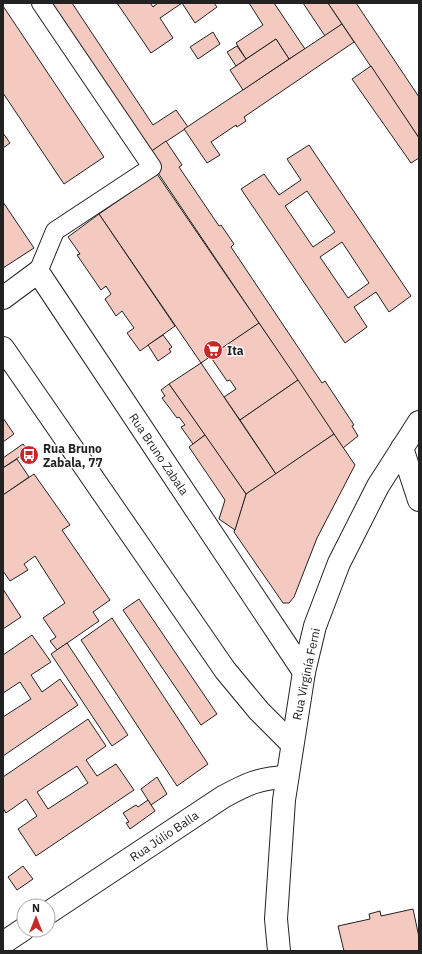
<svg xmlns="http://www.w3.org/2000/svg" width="422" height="954" font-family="'IBM Plex Sans',sans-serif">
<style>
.building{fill:#f3c9c0;stroke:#222;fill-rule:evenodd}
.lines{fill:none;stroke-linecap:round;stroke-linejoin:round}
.pedestrian-casing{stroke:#222;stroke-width:20}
.minor-casing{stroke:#222;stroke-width:24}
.tertiary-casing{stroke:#222;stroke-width:24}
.pedestrian{stroke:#fff;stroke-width:18}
.minor{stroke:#fff;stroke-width:22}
.tertiary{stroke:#fff;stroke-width:22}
.labels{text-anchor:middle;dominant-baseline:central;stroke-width:3;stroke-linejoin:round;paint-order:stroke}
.poi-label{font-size:12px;font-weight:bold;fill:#222;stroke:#fff;text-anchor:start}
.street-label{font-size:12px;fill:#222;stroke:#fff}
</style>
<rect width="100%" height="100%" fill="#fff"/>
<g class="building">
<polygon points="44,3 72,3 153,125 176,110 188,127 146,155"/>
<polygon points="117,3 150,3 153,7 158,3 214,3 217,7 195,23 182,3 160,18 173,38 151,53"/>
<polygon points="249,3 274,3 305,49 289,59 276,39 246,59 236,43 263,25"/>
<polygon points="303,3 328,3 342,24 325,36"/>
<polygon points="328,3 356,3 419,97 419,138"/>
<polygon points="3,6 104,157 64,184 3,93"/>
<polygon points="342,24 354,42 244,117 246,121 237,127 236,125 211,142 220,155 207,163 184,129"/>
<polygon points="213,32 220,44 198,59 190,47"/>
<polygon points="276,39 289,59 243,90 230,70"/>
<polygon points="237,46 246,59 236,66 227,52"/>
<polygon points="371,66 419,138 419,158 411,163 352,79"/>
<polygon points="3,133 10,143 3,148"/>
<polygon points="166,141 182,165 179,167 219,226 221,225 234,244 231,247 322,383 325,381 354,425 352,426 358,436 343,448 146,155"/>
<path d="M309,145l102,151 -22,16 -13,-20 -22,15 13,20 -22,16 -104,-154 23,-15 15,21 22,-15 -14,-21zM307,191l28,41 -22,15 -28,-41zM342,242l27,41 -21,15 -28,-41z"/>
<polygon points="157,174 259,323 201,363 99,214"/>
<polygon points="3,202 34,248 3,268"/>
<polygon points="99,214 175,326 140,351 127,333 134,328 122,311 116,316 105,299 111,294 106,286 101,290 77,255 80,254 68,237"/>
<polygon points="259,323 298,380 240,420 224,397 236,389 230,380 227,381 210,356"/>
<polygon points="163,335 172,347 169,349 171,352 158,361 148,345"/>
<polygon points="201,363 276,474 246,494 169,384"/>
<polygon points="298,380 334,434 276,474 240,420"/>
<polygon points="169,384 205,435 193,444 181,427 185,425 179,417 177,418 162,398 165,396 161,390"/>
<polygon points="3,418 14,434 3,442"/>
<polygon points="334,434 355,465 317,538 294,597 289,603 283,603 234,532 246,494"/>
<polygon points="205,435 246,494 235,530 219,519 225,500 189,447"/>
<polygon points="23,444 33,458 27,462 22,455 3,468 3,458"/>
<polygon points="17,459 29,477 3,495 3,468"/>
<polygon points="34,474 70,525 62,530 110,600 93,612 99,621 57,650 50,641 56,637 43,618 65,603 35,556 24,564 28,570 10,581 3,571 3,495"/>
<polygon points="3,589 21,617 3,629"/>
<polygon points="139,599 217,714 201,725 123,610"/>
<polygon points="112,618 208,764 177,786 81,640"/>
<polygon points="32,635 51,662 31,675 42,692 60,679 78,705 3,756 3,717 31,699 20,682 3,693 3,655"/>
<polygon points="67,643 128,735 112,746 51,654"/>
<path d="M88,719l18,27 -20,14 11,16 19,-12 18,26 -98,66 -18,-27 19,-13 -11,-17 -20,14 -3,-5v-31zM77,766l11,17 -40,26 -11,-17z"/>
<polygon points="157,777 167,794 151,805 141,789"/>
<polygon points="148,800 155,811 130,829 126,823 129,822 123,813 136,805 138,807"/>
<polygon points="23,866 33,879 17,890 8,877"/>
<polygon points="413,909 419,937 419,951 344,951 338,926 370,919 369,914 380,911 381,916"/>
</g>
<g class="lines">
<defs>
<polyline id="pedestrian" points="38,272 55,231 152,167 41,3"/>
<g id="minor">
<polyline points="3,298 38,272 304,672"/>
<polyline points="3,348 225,670 259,711 292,744"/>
<polyline points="402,448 419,500"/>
<path d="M48,913l175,-116c24,-13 36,-19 64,-20"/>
<polyline points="3,943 24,929"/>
</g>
<polyline id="tertiary" points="279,951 276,919 284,800 304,672 315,626 339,563 378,486 419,422"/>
</defs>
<use href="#pedestrian" class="pedestrian-casing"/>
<use href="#minor" class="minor-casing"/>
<use href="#tertiary" class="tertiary-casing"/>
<use href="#pedestrian" class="pedestrian"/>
<use href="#minor" class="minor"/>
<use href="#tertiary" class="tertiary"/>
</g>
<defs>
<symbol id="supermarket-disc" viewBox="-11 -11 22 22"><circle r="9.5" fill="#c62828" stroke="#fff"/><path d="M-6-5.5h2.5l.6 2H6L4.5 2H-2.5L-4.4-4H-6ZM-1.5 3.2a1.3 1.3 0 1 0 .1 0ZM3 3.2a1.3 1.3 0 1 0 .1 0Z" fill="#fff"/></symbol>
<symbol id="bus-disc" viewBox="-11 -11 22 22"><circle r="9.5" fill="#c62828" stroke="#fff"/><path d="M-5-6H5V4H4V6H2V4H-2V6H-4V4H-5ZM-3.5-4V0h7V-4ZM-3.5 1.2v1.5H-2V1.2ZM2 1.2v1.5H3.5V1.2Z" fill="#fff"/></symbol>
</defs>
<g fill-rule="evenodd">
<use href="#supermarket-disc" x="202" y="339" width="22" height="22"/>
<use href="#bus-disc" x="18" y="444" width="22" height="22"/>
</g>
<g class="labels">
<g class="poi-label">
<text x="227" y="350">Ita</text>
<text x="43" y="448">Rua Bruno<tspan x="43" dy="14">Zabala, 77</tspan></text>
</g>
<g class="street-label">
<text transform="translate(159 454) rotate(56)">Rua Bruno Zabala</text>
<text transform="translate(306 674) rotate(-78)">Rua Virginía Ferni</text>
<text transform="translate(164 836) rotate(-34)">Rua Júlio Balla</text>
</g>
</g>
<rect width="422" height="954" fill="none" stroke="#222222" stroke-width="8"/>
<g transform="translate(36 918)"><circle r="19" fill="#ffffff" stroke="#a7a7a7"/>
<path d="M0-3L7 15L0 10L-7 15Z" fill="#c62828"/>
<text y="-6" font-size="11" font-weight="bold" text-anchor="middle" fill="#222222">N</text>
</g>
</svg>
